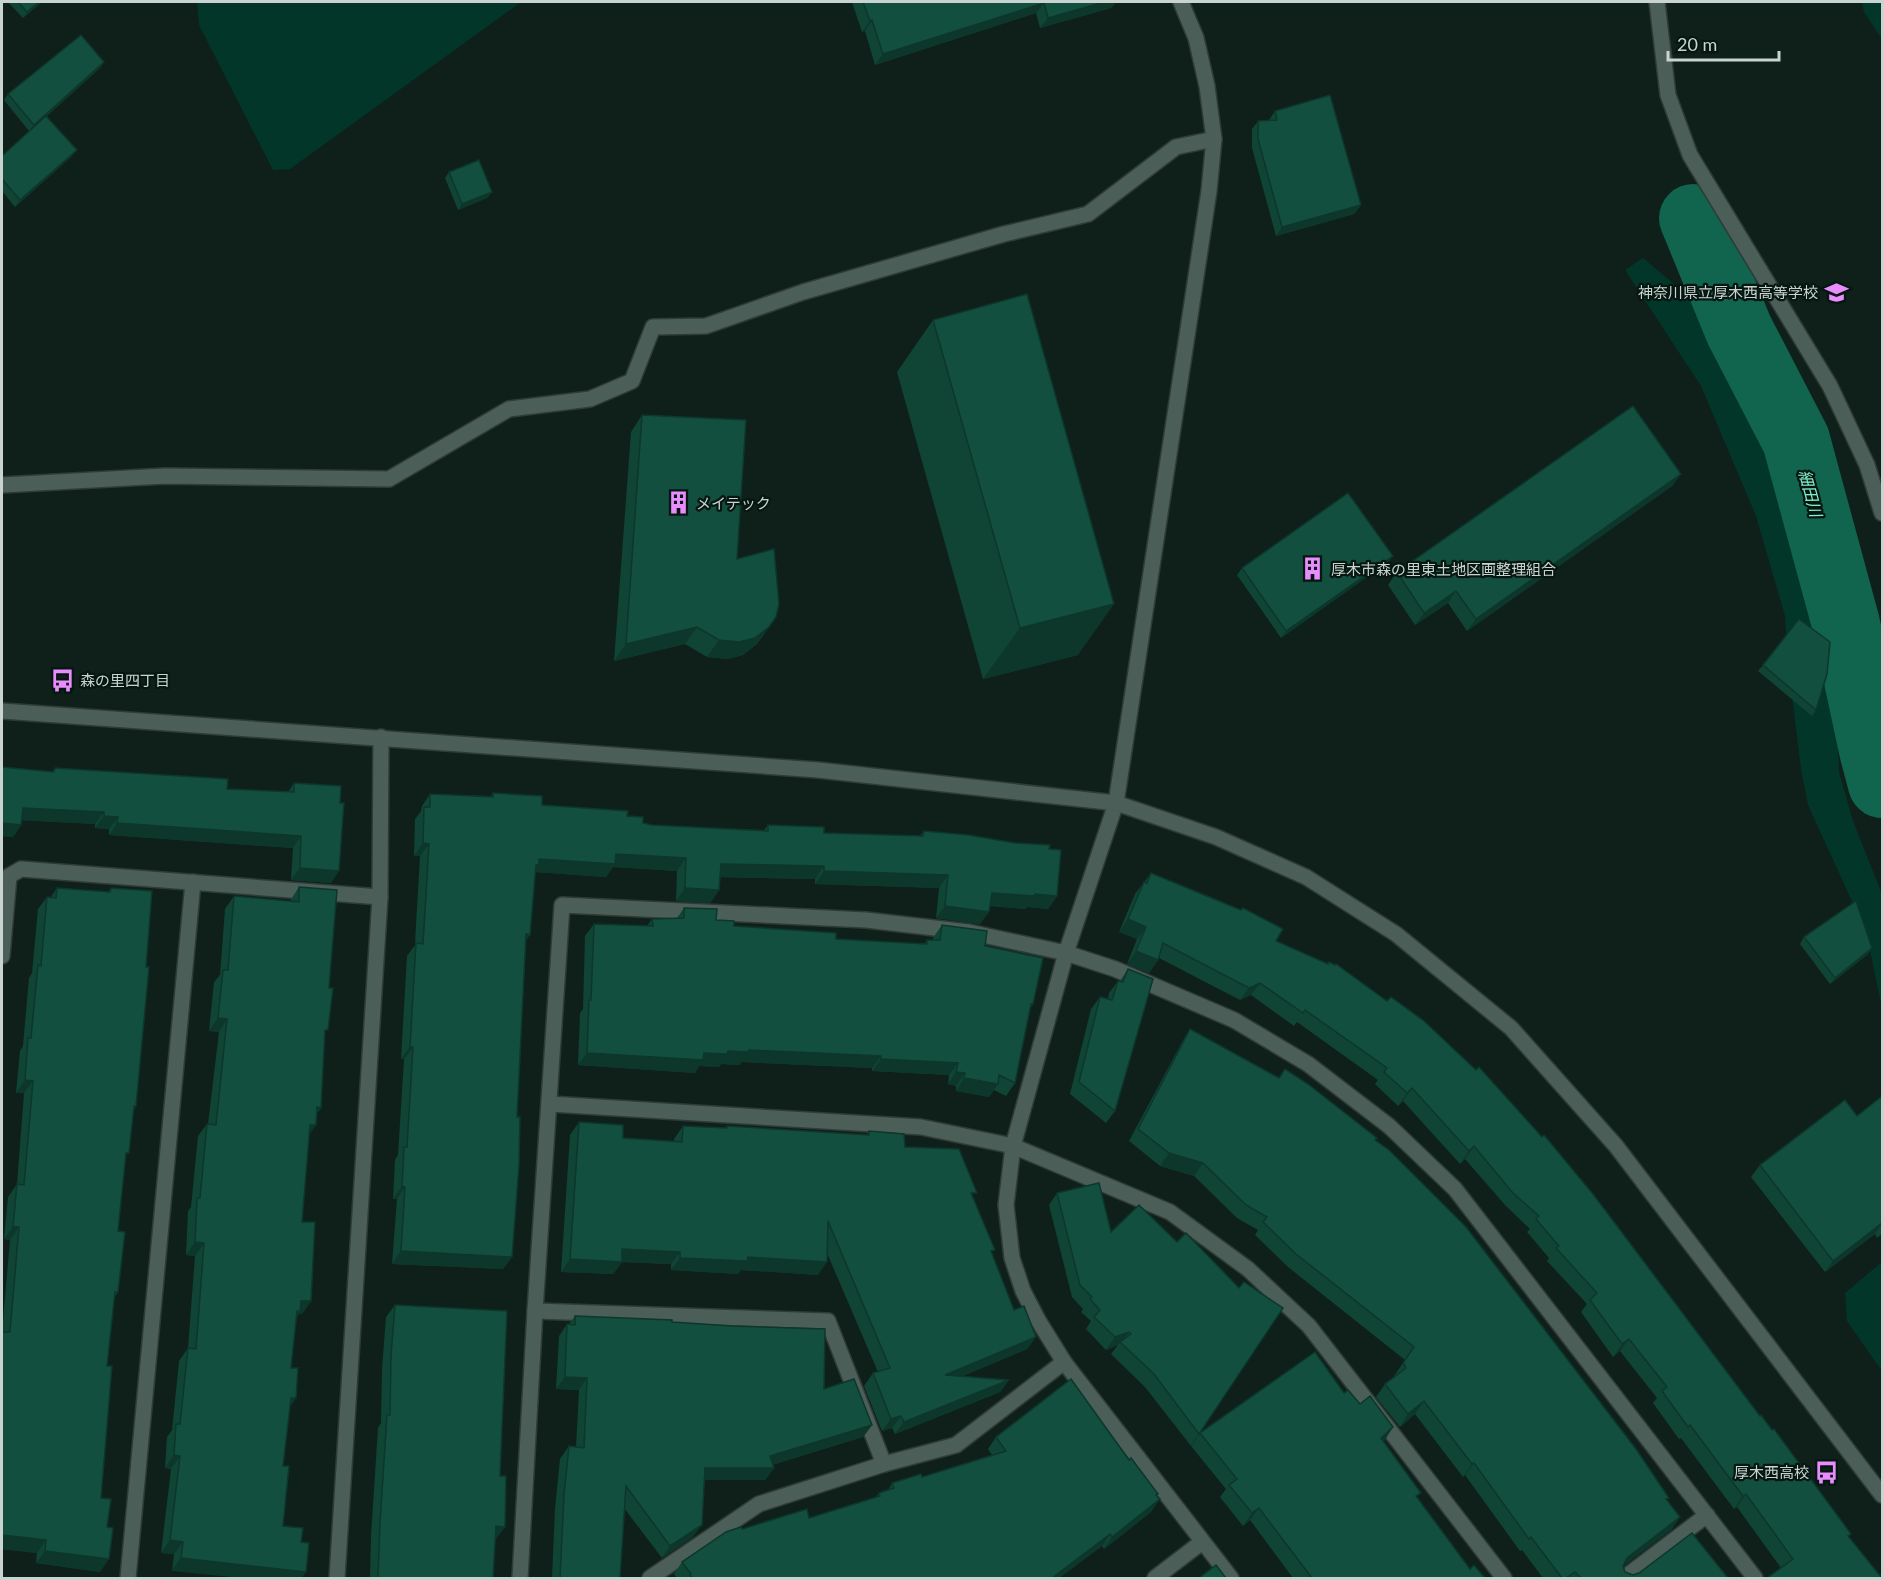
<svg xmlns="http://www.w3.org/2000/svg" width="1884" height="1580" font-family="Lato,'Noto Sans JP',sans-serif">
<style>
.green{fill:#023628}
.lines{fill:none;stroke-linecap:round;stroke-linejoin:round}
.river{stroke:#11644e;stroke-width:68}
.minor-casing{stroke:#303a36;stroke-width:18}
.tertiary-casing{stroke:#303a36;stroke-width:18}
.minor{stroke:#4b5e57;stroke-width:15}
.tertiary{stroke:#4b5e57;stroke-width:15}
.wall{fill:#104435}
.shaded-wall{fill:#0d372b}
.building{fill:#134f3e;stroke:#0d372b;stroke-width:1.5}
.labels{text-anchor:middle;dominant-baseline:central;stroke-width:4.5;stroke-linejoin:round;paint-order:stroke}
.poi-label{font-size:15px;fill:#c9d4d0;stroke:#061711;text-anchor:start}
.water-label{font-size:16px;font-style:italic;fill:#82eeca;stroke:#061711}
</style>
<rect width="100%" height="100%" fill="#0f201a"/>
<g class="green">
<polygon points="197,2 521,2 290,169 273,170 199,25"/>
<polygon points="1862,2 1882,2 1882,39 1864,12"/>
<polygon points="1643,258 1700,306 1729,352 1786,494 1807,560 1813,596 1827,634 1831,680 1837,725 1839,772 1853,821 1882,894 1882,1008 1866,932 1808,805 1801,769 1789,671 1785,616 1756,516 1701,386 1625,270"/>
<polygon points="1882,1262 1882,1371 1847,1321 1845,1293"/>
</g>
<g class="lines">
<polyline class="river" points="1693,218 1739,330 1796,440 1846,624 1873,750 1882,784"/>
<defs>
<g id="minor">
<polyline points="1657,2 1668,95 1690,155 1830,386 1867,465 1882,513"/>
<polyline points="2,485 165,476 389,479 509,409 590,399 632,381 653,327 706,326 803,292 1004,234 1088,214 1176,147 1214,139"/>
<polyline points="1116,803 1066,953 1013,1146 1006,1205 1012,1258 1023,1291 1038,1320 1064,1362 1231,1578"/>
<polyline points="2,956 9,876 21,869 380,897"/>
<polyline points="550,1104 921,1127 1013,1146 1170,1212 1248,1269 1309,1326 1504,1578"/>
<polyline points="535,1311 828,1321 884,1464"/>
<polyline points="128,1578 193,882"/>
<polyline points="337,1578 380,897 381,737"/>
<polyline points="520,1578 535,1311 562,905 866,920 969,932 1066,953 1115,969 1234,1020 1308,1064 1389,1126 1455,1189 1755,1578"/>
<polyline points="650,1578 759,1504 884,1464 956,1445 1064,1362"/>
<polyline points="1155,1578 1202,1542"/>
<polyline points="1624,1578 1707,1515"/>
</g>
<g id="tertiary">
<polyline points="2,711 818,770 1116,803 1216,837 1306,877 1396,934 1511,1028 1616,1146 1882,1495"/>
<polyline points="1116,803 1209,191 1214,139 1207,86 1196,38 1181,2"/>
</g>
</defs>
<use href="#minor" class="minor-casing"/>
<use href="#tertiary" class="tertiary-casing"/>
<use href="#minor" class="minor"/>
<use href="#tertiary" class="tertiary"/>
</g>
<g class="wall">
<polygon points="8,2 42,2 23,18"/>
<polygon points="852,2 1116,2 1111,8 1040,28 1036,13 875,65 865,31 862,32"/>
<polygon points="104,62 100,68 47,116 72,156 15,207 2,191 2,156 29,131 4,100 8,94"/>
<polygon points="1275,111 1361,205 1354,214 1276,236 1252,148 1252,129 1258,121 1269,120"/>
<polygon points="449,172 492,192 487,198 458,210 445,178"/>
<polygon points="933,320 1078,655 983,679 897,372"/>
<polygon points="642,415 737,559 769,627 757,644 743,655 728,659 707,657 685,644 614,661 631,432"/>
<polygon points="1681,474 1672,486 1467,631 1448,603 1415,625 1388,585 1397,572"/>
<polygon points="1393,556 1388,562 1281,638 1237,575 1242,568"/>
<polygon points="1763,665 1816,710 1812,716 1758,671"/>
<polygon points="55,768 227,789 288,792 294,783 331,883 291,880 293,848 109,835 109,829 95,828 95,824 22,820 21,825 13,837 2,836"/>
<polygon points="493,793 542,805 627,816 643,823 652,825 764,830 768,825 824,833 920,836 924,831 1049,849 1057,896 1048,909 1027,907 1025,909 990,906 980,924 936,918 939,888 815,884 815,879 720,877 719,890 710,903 676,901 677,871 613,867 606,877 535,872 526,942 517,1117 512,1257 503,1269 392,1264 397,1199 393,1199 395,1160 398,1155 404,1059 401,1059 407,956 415,945 416,925 420,856 414,856 415,819 421,811 422,806 430,794 491,796"/>
<polygon points="1151,873 1276,941 1760,1416 1772,1430 1851,1534 1849,1537 1781,1568 1737,1507 1734,1509 1681,1438 1679,1439 1653,1403 1657,1398 1620,1351 1613,1357 1581,1312 1587,1304 1547,1261 1549,1258 1527,1232 1530,1229 1505,1205 1465,1159 1460,1164 1403,1101 1398,1106 1375,1084 1378,1080 1297,1022 1294,1026 1251,995 1240,1000 1159,958 1158,960 1149,973 1127,964 1137,939 1119,932 1135,894"/>
<polygon points="299,887 325,1034 321,1108 316,1115 309,1134 302,1222 311,1301 302,1314 299,1314 296,1318 291,1368 296,1398 172,1571 174,1554 161,1553 171,1469 165,1468 167,1437 172,1430 179,1361 188,1348 195,1256 186,1255 188,1211 191,1207 198,1136 207,1124 208,1124 219,1032 209,1031 214,982 220,975 225,909 234,896 290,901"/>
<polygon points="57,888 108,892 111,888 136,1106 134,1110 126,1158 118,1231 118,1292 114,1298 107,1366 101,1498 100,1572 36,1563 37,1553 2,1549 2,1332 10,1240 4,1239 8,1197 17,1184 24,1093 16,1093 20,1051 23,1046 29,978 32,973 38,909 47,897 51,897"/>
<polygon points="684,908 716,920 734,926 836,939 924,944 927,940 933,940 933,938 942,925 985,946 1033,1004 1030,1009 1015,1083 1006,1096 994,1090 989,1097 956,1091 956,1086 948,1084 949,1075 872,1071 872,1068 741,1062 740,1065 721,1064 719,1067 699,1066 695,1073 578,1065 580,1013 583,1009 585,936 594,924 647,926 652,919 677,918"/>
<polygon points="1804,937 1868,954 1830,984 1800,944"/>
<polygon points="1128,969 1115,1111 1106,1123 1070,1094 1091,1009 1100,997 1108,999 1109,993 1118,981 1120,981"/>
<polygon points="1190,1029 1375,1140 1667,1500 1680,1517 1671,1530 1623,1566 1625,1572 1633,1575 1728,1578 1543,1578 1522,1550 1520,1551 1465,1475 1463,1477 1415,1414 1400,1427 1376,1397 1385,1384 1395,1377 1394,1376 1405,1360 1288,1267 1255,1235 1258,1230 1237,1218 1194,1176 1160,1166 1129,1141 1182,1042"/>
<polygon points="1882,1099 1882,1234 1877,1238 1875,1234 1825,1272 1751,1177 1760,1165 1857,1116"/>
<polygon points="579,1122 623,1138 674,1141 674,1139 683,1126 725,1128 727,1126 867,1135 869,1131 905,1147 974,1198 992,1255 1014,1310 1036,1337 1027,1349 963,1376 1009,1380 1000,1392 895,1434 892,1428 882,1431 864,1386 873,1373 878,1372 827,1253 818,1275 741,1270 738,1274 671,1270 671,1264 622,1262 613,1274 561,1272 570,1135"/>
<polygon points="1057,1193 1111,1232 1199,1434 1191,1446 1145,1387 1111,1354 1118,1345 1106,1350 1086,1329 1091,1321 1081,1312 1083,1309 1072,1297 1049,1205"/>
<polygon points="395,1305 496,1539 495,1539 493,1578 370,1578 371,1536 378,1428 381,1423 382,1369 386,1317"/>
<polygon points="575,1316 672,1322 824,1389 872,1425 863,1437 772,1465 774,1468 765,1480 705,1480 693,1537 662,1558 624,1508 620,1578 552,1578 555,1508 560,1459 569,1446 576,1447 579,1390 556,1389 559,1336 567,1324 569,1324"/>
<polygon points="1344,1393 1385,1440 1383,1441 1417,1498 1470,1569 1485,1578 1293,1578 1250,1520 1243,1526 1220,1497 1226,1489 1191,1446 1200,1433"/>
<polygon points="996,1437 1129,1460 1158,1494 1151,1512 1104,1549 1102,1546 1059,1578 677,1578 674,1574 682,1562 742,1529 809,1518 876,1497 879,1493 888,1490 892,1483 922,1477 992,1455 988,1449"/>
</g>
<g class="shaded-wall">
<polygon points="39,2 42,2 23,18 27,12"/>
<polygon points="1104,2 1116,2 1111,8 1040,28 1048,18"/>
<polygon points="1044,3 1036,13 875,65 883,54"/>
<polygon points="872,20 865,31 862,32 870,21"/>
<polygon points="104,62 100,68 29,132 34,125"/>
<polygon points="77,150 72,156 15,207 20,200"/>
<polygon points="492,192 487,198 458,210 462,204"/>
<polygon points="1361,205 1354,214 1276,236 1282,227"/>
<polygon points="1681,474 1672,486 1467,631 1476,619"/>
<polygon points="1393,556 1388,562 1281,638 1286,631"/>
<polygon points="1456,591 1448,603 1415,625 1424,613"/>
<polygon points="1114,604 1078,655 983,679 1020,628"/>
<polygon points="697,627 685,644 614,661 626,644"/>
<polygon points="769,627 757,644 743,655 728,659 707,657 719,640"/>
<polygon points="23,808 104,812 95,824 15,820"/>
<polygon points="104,816 118,817 109,829 95,828"/>
<polygon points="2,823 21,825 13,837 2,836"/>
<polygon points="117,823 301,836 293,848 109,835"/>
<polygon points="423,843 429,844 420,856 414,856"/>
<polygon points="616,854 686,858 677,871 613,867 606,877 534,872 530,878 539,859"/>
<polygon points="721,864 824,866 815,879 712,877"/>
<polygon points="300,868 339,871 331,883 291,880"/>
<polygon points="824,871 948,875 939,888 815,884"/>
<polygon points="685,888 719,890 710,903 676,901"/>
<polygon points="992,893 1035,894 1057,896 1048,909 1027,907 1025,909 983,905"/>
<polygon points="945,906 989,912 980,924 936,918"/>
<polygon points="1128,919 1146,927 1137,939 1119,932"/>
<polygon points="526,934 530,935 522,947"/>
<polygon points="1872,948 1868,954 1830,984 1835,978"/>
<polygon points="1136,951 1158,960 1149,973 1127,964"/>
<polygon points="1260,983 1251,995 1240,1000 1249,988"/>
<polygon points="218,1018 227,1019 219,1032 209,1031"/>
<polygon points="410,1047 413,1047 404,1059 401,1059"/>
<polygon points="749,1050 881,1056 872,1068 741,1062 740,1065 721,1064 719,1067 699,1066 695,1073 578,1065 587,1053 704,1053"/>
<polygon points="881,1059 958,1063 949,1075 872,1071"/>
<polygon points="956,1072 965,1073 956,1086 948,1084"/>
<polygon points="964,1078 998,1084 989,1097 956,1091"/>
<polygon points="25,1080 33,1081 24,1093 16,1093"/>
<polygon points="1412,1088 1403,1101 1398,1106 1407,1093"/>
<polygon points="317,1107 321,1108 312,1120"/>
<polygon points="310,1125 316,1125 307,1138"/>
<polygon points="1474,1146 1465,1159 1460,1164 1469,1151"/>
<polygon points="1169,1153 1203,1163 1194,1176 1160,1166"/>
<polygon points="402,1186 405,1187 397,1199 393,1199"/>
<polygon points="1882,1223 1875,1234 1825,1272 1833,1261"/>
<polygon points="13,1227 19,1227 10,1240 4,1239"/>
<polygon points="195,1242 204,1243 195,1256 186,1255"/>
<polygon points="622,1249 680,1252 671,1264 622,1262 613,1274 561,1272 570,1259"/>
<polygon points="401,1251 512,1257 503,1269 392,1264"/>
<polygon points="748,1257 827,1262 818,1275 741,1270 738,1274 671,1270 680,1258"/>
<polygon points="301,1301 311,1301 302,1314 299,1314 291,1324"/>
<polygon points="1129,1332 1121,1343 1120,1342 1118,1345 1106,1350 1115,1337"/>
<polygon points="1036,1337 1027,1349 936,1387 945,1375"/>
<polygon points="1629,1339 1620,1351 1613,1357 1622,1344"/>
<polygon points="565,1377 587,1378 579,1390 556,1389"/>
<polygon points="1009,1380 1000,1392 895,1434 904,1422"/>
<polygon points="291,1398 296,1398 287,1411"/>
<polygon points="1424,1401 1415,1414 1400,1427 1408,1414"/>
<polygon points="901,1416 892,1428 882,1431 891,1419"/>
<polygon points="872,1425 863,1437 762,1468 774,1468 765,1480 697,1480 705,1468 770,1456"/>
<polygon points="1393,1427 1385,1440 1372,1451 1381,1438"/>
<polygon points="174,1455 180,1456 171,1469 165,1468"/>
<polygon points="1474,1463 1465,1475 1463,1477 1472,1464"/>
<polygon points="1746,1494 1737,1507 1734,1509 1743,1496"/>
<polygon points="1160,1499 1151,1512 1104,1549 1112,1537"/>
<polygon points="1259,1508 1250,1520 1243,1526 1252,1513"/>
<polygon points="1680,1517 1671,1530 1618,1570 1627,1558"/>
<polygon points="702,1525 693,1537 662,1558 670,1546"/>
<polygon points="496,1526 505,1527 496,1539 487,1539"/>
<polygon points="1110,1534 1102,1546 1059,1578 1052,1578"/>
<polygon points="2,1535 46,1540 37,1553 2,1549"/>
<polygon points="170,1540 183,1542 174,1554 161,1553"/>
<polygon points="45,1551 109,1559 100,1572 36,1563"/>
<polygon points="181,1558 306,1572 302,1578 241,1578 172,1571"/>
</g>
<g class="building">
<polygon points="18,2 39,2 27,12"/>
<polygon points="863,2 1104,2 1048,18 1044,3 883,54 872,20 870,21"/>
<polygon points="81,35 104,62 34,125 8,94"/>
<polygon points="1330,95 1361,205 1282,227 1258,139 1258,121 1277,120 1275,111"/>
<polygon points="46,116 77,150 20,200 2,179 2,156"/>
<polygon points="479,160 492,192 462,204 449,172"/>
<polygon points="1027,294 1114,604 1020,628 933,320"/>
<polygon points="1633,406 1681,474 1476,619 1456,591 1424,613 1397,572"/>
<polygon points="642,415 746,420 737,559 774,549 779,604 776,617 769,627 755,638 739,642 719,640 697,627 626,644"/>
<polygon points="1348,493 1393,556 1286,631 1242,568"/>
<polygon points="1799,619 1830,642 1827,674 1816,710 1763,665"/>
<polygon points="2,767 54,772 55,768 228,779 227,789 294,792 294,783 341,786 340,803 344,803 339,871 300,868 301,836 117,823 118,817 104,816 104,812 23,808 21,825 2,823"/>
<polygon points="493,793 542,796 542,805 628,811 627,816 643,817 643,823 652,825 768,831 768,825 824,827 824,833 923,836 924,831 969,835 1015,843 1050,845 1049,849 1061,850 1057,896 1035,894 1034,896 992,893 989,912 945,906 948,875 824,871 824,866 721,864 719,890 685,888 686,858 616,854 615,864 539,859 539,865 536,865 530,935 526,934 517,1117 520,1117 519,1165 512,1257 401,1251 405,1187 402,1186 404,1147 407,1147 413,1047 410,1047 416,943 423,944 425,912 429,844 423,843 424,807 430,807 430,794 493,797"/>
<polygon points="1151,873 1241,910 1243,908 1283,929 1276,941 1328,964 1329,962 1335,965 1336,964 1387,1001 1391,997 1424,1021 1476,1070 1479,1067 1542,1137 1544,1135 1593,1194 1760,1416 1761,1415 1772,1430 1774,1429 1851,1534 1848,1536 1882,1578 1767,1578 1793,1559 1746,1494 1743,1496 1690,1425 1688,1427 1662,1391 1667,1387 1629,1339 1622,1344 1590,1300 1597,1293 1556,1248 1559,1246 1536,1219 1539,1216 1513,1193 1474,1146 1469,1151 1412,1088 1407,1093 1384,1072 1387,1068 1305,1010 1303,1013 1260,983 1249,988 1163,943 1158,960 1136,951 1146,927 1128,919 1144,882 1147,883"/>
<polygon points="299,887 337,890 329,988 333,988 328,1030 325,1030 321,1108 317,1107 316,1125 310,1125 302,1222 315,1222 311,1301 301,1301 300,1312 297,1311 291,1368 298,1368 296,1398 291,1398 283,1466 289,1466 283,1526 303,1528 301,1542 309,1543 306,1572 181,1558 183,1542 170,1540 180,1456 174,1455 176,1424 180,1424 188,1348 196,1349 204,1243 195,1242 197,1198 200,1198 207,1124 216,1125 227,1019 218,1018 223,970 228,970 234,896 299,902"/>
<polygon points="57,888 110,892 111,888 152,891 146,967 149,967 136,1106 134,1106 129,1153 126,1153 118,1231 125,1232 118,1292 115,1292 107,1366 112,1366 101,1498 111,1499 107,1527 113,1528 109,1559 45,1551 46,1540 2,1535 2,1332 10,1332 19,1227 13,1227 17,1184 24,1185 33,1081 25,1080 28,1038 31,1038 38,965 41,966 47,897 56,898"/>
<polygon points="1856,901 1872,948 1835,978 1804,937"/>
<polygon points="684,908 717,909 716,920 734,921 734,926 836,933 836,939 927,944 927,940 940,940 942,925 987,931 985,946 1043,958 1033,1004 1031,1004 1015,1083 999,1075 998,1084 964,1078 965,1073 956,1072 958,1063 881,1059 881,1056 749,1050 748,1052 728,1051 727,1054 704,1053 703,1060 587,1053 589,1000 591,1000 594,924 653,926 652,919 684,918"/>
<polygon points="1128,969 1153,979 1115,1111 1079,1082 1100,997 1112,1000 1118,981 1123,982"/>
<polygon points="1190,1029 1279,1078 1285,1069 1308,1084 1377,1138 1375,1140 1389,1150 1466,1227 1636,1449 1669,1498 1666,1499 1680,1517 1627,1558 1623,1566 1625,1572 1633,1575 1639,1573 1692,1533 1728,1578 1581,1578 1575,1572 1566,1578 1562,1578 1531,1537 1529,1539 1474,1463 1472,1464 1424,1401 1408,1414 1385,1384 1406,1368 1403,1363 1414,1347 1296,1254 1263,1222 1267,1217 1246,1205 1203,1163 1169,1153 1138,1129"/>
<polygon points="1881,1097 1882,1099 1882,1223 1833,1261 1760,1165 1845,1100 1857,1116"/>
<polygon points="579,1122 623,1125 623,1138 682,1142 683,1126 727,1128 727,1126 869,1135 869,1131 904,1134 905,1147 959,1149 977,1193 971,1193 995,1250 991,1251 1014,1310 1024,1306 1036,1337 945,1375 1009,1380 904,1422 901,1416 891,1419 873,1373 890,1368 828,1221 827,1262 748,1257 747,1261 680,1258 680,1252 622,1249 622,1262 570,1259"/>
<polygon points="1099,1183 1111,1232 1139,1205 1177,1242 1186,1233 1239,1288 1244,1282 1283,1308 1199,1434 1154,1374 1120,1342 1131,1334 1129,1332 1115,1337 1094,1317 1100,1310 1090,1299 1092,1297 1080,1285 1057,1193"/>
<polygon points="395,1305 507,1311 500,1476 506,1476 505,1527 496,1526 493,1578 378,1578 380,1523 387,1415 390,1415 391,1356"/>
<polygon points="575,1316 672,1320 672,1322 732,1326 825,1329 824,1389 854,1379 872,1425 770,1456 774,1468 705,1468 702,1525 670,1546 626,1486 620,1578 560,1578 564,1495 569,1446 584,1448 587,1378 565,1377 567,1324 575,1325"/>
<polygon points="1315,1352 1344,1393 1348,1390 1360,1404 1370,1396 1393,1427 1381,1438 1421,1493 1416,1496 1470,1569 1474,1565 1485,1578 1312,1578 1259,1508 1252,1513 1229,1485 1237,1479 1200,1433"/>
<polygon points="1071,1379 1129,1460 1131,1458 1158,1494 1156,1495 1160,1499 1112,1537 1110,1534 1052,1578 692,1578 690,1575 691,1574 682,1562 726,1532 741,1527 742,1529 807,1509 809,1518 880,1496 879,1493 894,1488 892,1483 921,1474 922,1477 1006,1451 996,1437"/>
<polygon points="1216,1565 1226,1578 1199,1578"/>
</g>
<defs>
<symbol id="school-bare" viewBox="-9 -9 18 18"><path d="M0-5L7-2L0 1L-7-2ZM-4 1L0 2.5L4 1V4Q0 6-4 4Z" fill="#e98dfe" stroke="#061711" stroke-width="2.5" paint-order="stroke"/></symbol>
<symbol id="building-bare" viewBox="-9 -9 18 18"><path d="M-4-6H4V6H1V3H-1V6H-4ZM-2.5-4.3h1.7v1.8h-1.7ZM.8-4.3h1.7v1.8H.8ZM-2.5-1h1.7V.8h-1.7ZM.8-1h1.7V.8H.8Z" fill="#e98dfe" stroke="#061711" stroke-width="2.5" paint-order="stroke"/></symbol>
<symbol id="bus-bare" viewBox="-9 -9 18 18"><path d="M-5-6H5V4H4V6H2V4H-2V6H-4V4H-5ZM-3.5-4V0h7V-4ZM-3.5 1.2v1.5H-2V1.2ZM2 1.2v1.5H3.5V1.2Z" fill="#e98dfe" stroke="#061711" stroke-width="2.5" paint-order="stroke"/></symbol>
</defs>
<g fill-rule="evenodd">
<use href="#school-bare" x="1820" y="276" width="33" height="33"/>
<use href="#building-bare" x="662" y="486" width="33" height="33"/>
<use href="#building-bare" x="1296" y="552" width="33" height="33"/>
<use href="#bus-bare" x="46" y="664" width="33" height="33"/>
<use href="#bus-bare" x="1810" y="1456" width="33" height="33"/>
</g>
<g class="labels">
<g class="poi-label">
<text x="1818" y="292" text-anchor="end">神奈川県立厚木西高等学校</text>
<text x="696" y="503">メイテック</text>
<text x="1331" y="569">厚木市森の里東土地区画整理組合</text>
<text x="80" y="680">森の里四丁目</text>
<text x="1809" y="1472" text-anchor="end">厚木西高校</text>
</g>
<g class="water-label">
<text transform="translate(1811 493) rotate(75)">細田川</text>
</g>
</g>
<rect width="1884" height="1580" fill="none" stroke="#c9d4d0" stroke-width="6"/>
<path d="M1668 51v9h111v-9" fill="none" stroke="#c9d4d0" stroke-width="3"/>
<text x="1677" y="51" font-size="18" fill="#c9d4d0" stroke="#061711" stroke-width="4.5" paint-order="stroke">20 m</text>
</svg>
